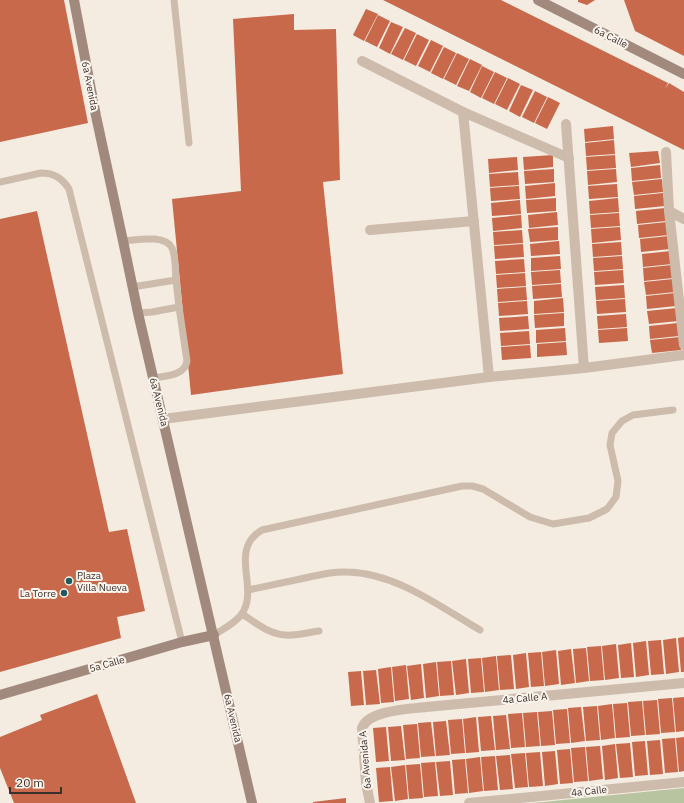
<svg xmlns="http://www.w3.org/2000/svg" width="684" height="803" font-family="'IBM Plex Sans',sans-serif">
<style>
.green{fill:#b8c4a0}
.building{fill:#c8694b}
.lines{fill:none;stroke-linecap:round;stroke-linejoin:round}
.lane{stroke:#cdbbac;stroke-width:7}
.street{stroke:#cdbbac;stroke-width:10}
.secondary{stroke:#a18a7d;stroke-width:10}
.poi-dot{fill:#1f5a5e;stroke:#fbf5ee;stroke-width:1.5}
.labels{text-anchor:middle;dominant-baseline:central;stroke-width:4;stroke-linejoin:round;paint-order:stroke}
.street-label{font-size:10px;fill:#3b302b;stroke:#fbf5ee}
.poi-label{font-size:10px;fill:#3b302b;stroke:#fbf5ee;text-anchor:start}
</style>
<rect width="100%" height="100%" fill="#f4ebe1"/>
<polygon class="green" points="684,788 684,803 530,803 543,802"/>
<g class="building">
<polygon points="0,0 64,0 88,123 0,142"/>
<polygon points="383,0 501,0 650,74 668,83 665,89 669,83 684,92 684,150"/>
<polygon points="578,0 595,0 587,5 578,2"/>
<polygon points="624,0 684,0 684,56 635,31"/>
<polygon points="366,9 378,14 364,41 353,35"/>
<polygon points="294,14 294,30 336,29 340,180 323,182 343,374 191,395 172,199 241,191 233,19"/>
<polygon points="378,15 390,21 377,47 365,41"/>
<polygon points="391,22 403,27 390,54 379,48"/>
<polygon points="405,28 416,33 403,60 391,54"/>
<polygon points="417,34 429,40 416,66 404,60"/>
<polygon points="431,40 443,46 430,72 418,66"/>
<polygon points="444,47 456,53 443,79 431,73"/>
<polygon points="457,53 469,59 456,85 444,79"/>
<polygon points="470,59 482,65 469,91 457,86"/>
<polygon points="482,66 494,72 481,98 470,92"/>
<polygon points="495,72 507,78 494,104 482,98"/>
<polygon points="508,78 520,84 507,110 495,104"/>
<polygon points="521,85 533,90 520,117 509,111"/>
<polygon points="535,91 547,97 534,123 522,117"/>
<polygon points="548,97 560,103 547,129 535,123"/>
<polygon points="613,126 614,139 585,142 584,129"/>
<polygon points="614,140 615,154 586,156 585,143"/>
<polygon points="658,151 660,163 631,167 629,153"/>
<polygon points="553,155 553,167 524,170 523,157"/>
<polygon points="615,155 616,168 587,170 586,157"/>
<polygon points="517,157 518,170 489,173 488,159"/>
<polygon points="660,165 661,178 632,181 631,168"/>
<polygon points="554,169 554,182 525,184 524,171"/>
<polygon points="616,169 617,182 588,185 587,171"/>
<polygon points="518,172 519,185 490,187 489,174"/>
<polygon points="662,179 663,192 634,195 632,182"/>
<polygon points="555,183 555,196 526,199 525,186"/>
<polygon points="617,184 618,197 589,199 588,186"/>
<polygon points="519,186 520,199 491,201 490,188"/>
<polygon points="663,193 665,206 635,209 634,196"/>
<polygon points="556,198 556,211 527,213 526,200"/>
<polygon points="618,198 619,212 590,214 589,201"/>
<polygon points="520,200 521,214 492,216 491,203"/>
<polygon points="665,208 666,221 637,224 636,211"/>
<polygon points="37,211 109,532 127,529 145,611 117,617 121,638 0,672 0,219"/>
<polygon points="557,212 558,225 529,228 528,215"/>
<polygon points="619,213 620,226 591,228 590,215"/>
<polygon points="521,215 522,228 493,231 492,218"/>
<polygon points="667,222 669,235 639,238 638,225"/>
<polygon points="558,227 558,240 530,242 528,229"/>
<polygon points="620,227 621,240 592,243 591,229"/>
<polygon points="522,230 523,243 494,245 493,232"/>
<polygon points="669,236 670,249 641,252 640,239"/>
<polygon points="559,241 560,254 531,256 530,244"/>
<polygon points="621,242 622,255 593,257 592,244"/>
<polygon points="523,244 524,257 495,259 494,246"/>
<polygon points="671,251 672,264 643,267 642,254"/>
<polygon points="560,256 561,269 531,271 531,258"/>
<polygon points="622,256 623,269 594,271 593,258"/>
<polygon points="524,259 525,272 496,274 495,261"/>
<polygon points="672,265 673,278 644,281 643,268"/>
<polygon points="560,270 561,283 532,285 531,272"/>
<polygon points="623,270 624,283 595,285 594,272"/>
<polygon points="525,273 526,286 497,288 496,275"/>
<polygon points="673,279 675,292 646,295 644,282"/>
<polygon points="561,284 562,297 533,299 532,286"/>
<polygon points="624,285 625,298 596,300 595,287"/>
<polygon points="526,287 527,300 498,302 497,289"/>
<polygon points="675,293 676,306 647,309 646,296"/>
<polygon points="563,298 564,312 534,314 534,301"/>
<polygon points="625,299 626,312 597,314 596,301"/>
<polygon points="527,301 528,314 499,316 498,303"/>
<polygon points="677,308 678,321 649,324 647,311"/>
<polygon points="564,313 564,326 535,328 534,315"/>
<polygon points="626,314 627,327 598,329 597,316"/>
<polygon points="528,316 529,329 500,331 499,318"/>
<polygon points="678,323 679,336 650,339 649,326"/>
<polygon points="565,328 566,341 536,343 536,330"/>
<polygon points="627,328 628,341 599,343 598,330"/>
<polygon points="529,331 530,344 501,346 500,333"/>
<polygon points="680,337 681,350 652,353 650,340"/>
<polygon points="566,342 567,355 537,357 537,344"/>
<polygon points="530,345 531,358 502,360 501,347"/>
<polygon points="684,637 684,672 681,672 678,638"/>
<polygon points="676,638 679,672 666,674 663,640"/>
<polygon points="661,640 664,674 651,675 648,641"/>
<polygon points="646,641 649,675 636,677 633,643"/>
<polygon points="631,643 634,677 621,678 618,645"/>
<polygon points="616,644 619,678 605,680 602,646"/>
<polygon points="601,646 604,680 590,681 587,647"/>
<polygon points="586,648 589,681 576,683 573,649"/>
<polygon points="571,649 575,683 561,685 558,651"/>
<polygon points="556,650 559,684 545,686 542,652"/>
<polygon points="541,652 544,686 531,687 528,653"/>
<polygon points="526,653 529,687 516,689 513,655"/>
<polygon points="511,655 514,689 500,690 497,656"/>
<polygon points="496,656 499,690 485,692 482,658"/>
<polygon points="481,658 484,692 471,693 468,659"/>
<polygon points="466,659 469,693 456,695 452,661"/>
<polygon points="451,661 454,695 440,696 437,662"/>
<polygon points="436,662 439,696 426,698 423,664"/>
<polygon points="421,664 424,698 411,700 407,666"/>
<polygon points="406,665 409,699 395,701 392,667"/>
<polygon points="391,667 394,702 381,703 378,669"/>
<polygon points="376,670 380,704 366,705 363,671"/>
<polygon points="361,671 364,705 351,706 348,672"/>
<polygon points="97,694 136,803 14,803 0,768 0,737 42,720 40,715"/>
<polygon points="684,697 684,731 676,732 673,698"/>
<polygon points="672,698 675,732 661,733 658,699"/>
<polygon points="657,700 660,734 646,735 643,701"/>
<polygon points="642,701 645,735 631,736 628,702"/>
<polygon points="627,703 630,737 616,738 613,704"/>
<polygon points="612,704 615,738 601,740 598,706"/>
<polygon points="597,706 600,740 586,741 583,707"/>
<polygon points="581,707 585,741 571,743 568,708"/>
<polygon points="567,709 570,743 556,744 553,710"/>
<polygon points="552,711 555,745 541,746 538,712"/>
<polygon points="537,712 540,746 526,747 523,713"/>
<polygon points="522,713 525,747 511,748 508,714"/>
<polygon points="506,715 510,749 496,750 493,716"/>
<polygon points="491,716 495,750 481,751 478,717"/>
<polygon points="476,717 479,752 466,753 463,719"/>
<polygon points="462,719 465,753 451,754 448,720"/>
<polygon points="446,721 450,755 436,756 433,722"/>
<polygon points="431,722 435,756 421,757 418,723"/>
<polygon points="417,724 420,758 406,759 403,725"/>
<polygon points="401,726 405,760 391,761 388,727"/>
<polygon points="386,727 389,761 376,762 373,728"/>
<polygon points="684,737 684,771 679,772 676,738"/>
<polygon points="675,738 678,772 665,773 662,739"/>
<polygon points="660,740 663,774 650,775 647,741"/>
<polygon points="645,741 648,775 635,776 632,742"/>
<polygon points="630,743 633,777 620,778 616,744"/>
<polygon points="615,744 618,778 605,780 602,746"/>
<polygon points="600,746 603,779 589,781 586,747"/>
<polygon points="585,747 588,781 574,782 571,748"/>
<polygon points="570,749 573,783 560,784 557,750"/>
<polygon points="555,751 558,784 545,786 542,752"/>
<polygon points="540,752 543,786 529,787 526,753"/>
<polygon points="525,753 528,787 515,788 511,754"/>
<polygon points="510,755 513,789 500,790 496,756"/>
<polygon points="495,756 498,790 484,791 481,757"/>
<polygon points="480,757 483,791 469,793 466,759"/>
<polygon points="465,759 468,793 455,794 452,760"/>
<polygon points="450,761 453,795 440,796 436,762"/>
<polygon points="435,762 438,796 424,797 421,763"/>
<polygon points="420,764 423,798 409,799 406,765"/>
<polygon points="405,765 408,799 395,801 391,767"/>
<polygon points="390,767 393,801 379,802 376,768"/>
<polygon points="346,798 346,803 313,803 313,802"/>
</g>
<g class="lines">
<g class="lane">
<polyline points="174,0 189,143"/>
<path d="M0,182l41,-9c13,0 21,5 28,16l113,453"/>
<path d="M123,241c13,-1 42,-7 49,7 4,9 3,22 4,32l-44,7"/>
<polyline points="138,313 152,312 179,307 176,280"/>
<path d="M153,378c12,-2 32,-2 34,-17l-8,-54"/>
<path d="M248,590c19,-4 38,-8 57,-12 14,-3 27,-7 42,-6 49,1 92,34 133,58"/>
<path d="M242,614c10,6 21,16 33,19 13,5 30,0 44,-2"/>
<path d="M214,635c9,-6 20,-11 27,-20 16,-21 -3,-51 8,-72 3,-6 8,-10 13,-13l200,-44h10l11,3 47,28 23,7 36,-6 18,-9 9,-12 2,-16 -8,-36 2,-12 10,-12 11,-6 40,-5"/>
</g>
<g class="street">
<polyline points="362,61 463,112 489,377"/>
<polyline points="463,112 569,158"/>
<polyline points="566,124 584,368"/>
<polyline points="666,152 669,211 684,345"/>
<polyline points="669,211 684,219"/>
<polyline points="370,230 474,221"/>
<polyline points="163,419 489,377 584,368 684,355"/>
<path d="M370,803l-4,-20 -4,-55c6,-18 48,-19 64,-21l258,-24"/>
<polyline points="469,803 684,782"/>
</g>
<g class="secondary">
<polyline points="74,0 96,116 123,241 138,313 252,803"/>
<polyline points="538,0 684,74"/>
<polyline points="0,695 182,642 214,635"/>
</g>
</g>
<g class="poi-dot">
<circle cx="69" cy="581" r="4"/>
<circle cx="64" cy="593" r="4"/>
</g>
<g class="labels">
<g class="street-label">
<text transform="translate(611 37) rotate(27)">6a Calle</text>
<text transform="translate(90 86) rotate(79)">6a Avenida</text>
<text transform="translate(159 402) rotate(76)">6a Avenida</text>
<text transform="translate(107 664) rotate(-16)">5a Calle</text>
<text transform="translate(525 698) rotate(-5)">4a Calle A</text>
<text transform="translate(233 718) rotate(77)">6a Avenida</text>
<text transform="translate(365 760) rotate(-95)">6a Avenida A</text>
<text transform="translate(589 791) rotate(-6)">4a Calle</text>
</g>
<g class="poi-label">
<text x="77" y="575">Plaza<tspan x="77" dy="12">Villa Nueva</tspan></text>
<text x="56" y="593" text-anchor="end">La Torre</text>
</g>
</g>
<path d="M10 787v6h51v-6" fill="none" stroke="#3b302b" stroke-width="2"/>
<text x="16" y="787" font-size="12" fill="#3b302b" stroke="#fbf5ee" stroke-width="3" paint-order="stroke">20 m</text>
</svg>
